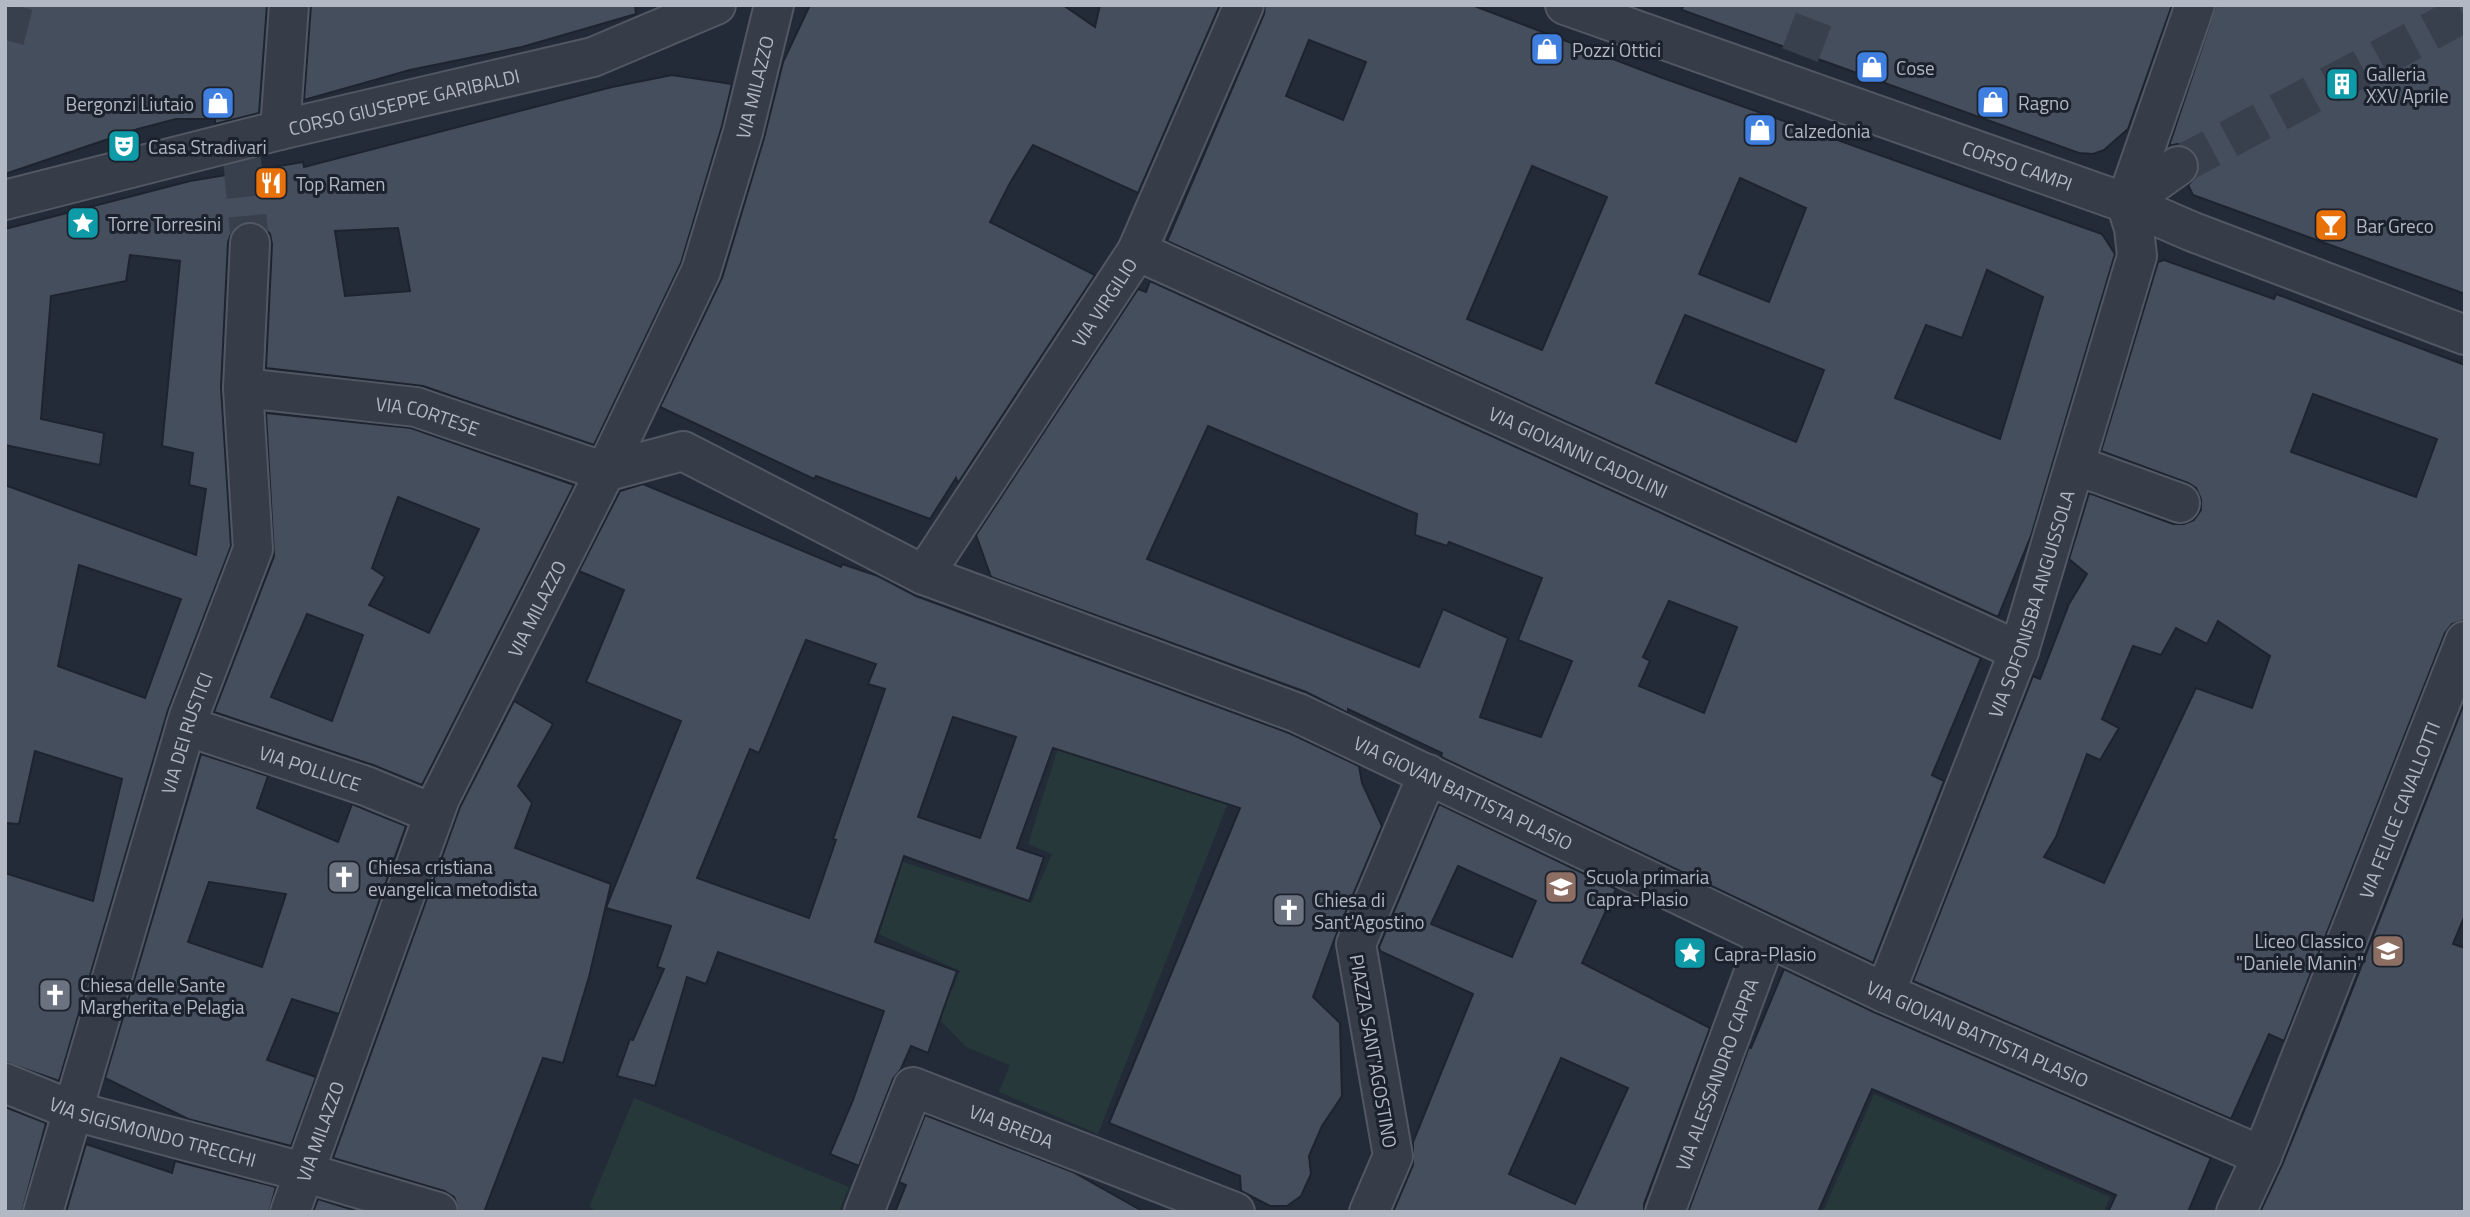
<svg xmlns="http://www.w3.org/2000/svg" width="2470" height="1217" font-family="'Titillium Web',sans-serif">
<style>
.green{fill:#26383a}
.building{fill:#454e5c;stroke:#1e242f;stroke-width:2;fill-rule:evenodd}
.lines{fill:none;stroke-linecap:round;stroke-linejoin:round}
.minor-tunnel{stroke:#38404d;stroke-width:38;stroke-dasharray:38 19;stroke-linecap:butt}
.minor-casing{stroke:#525863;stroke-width:42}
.minor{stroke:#373d48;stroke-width:38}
.labels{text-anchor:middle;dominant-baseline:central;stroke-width:6;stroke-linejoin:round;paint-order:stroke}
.poi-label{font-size:19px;fill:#b2b8c4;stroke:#1c222d;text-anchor:start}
.street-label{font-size:19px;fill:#b2b8c4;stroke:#1c222d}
</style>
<rect width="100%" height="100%" fill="#232b38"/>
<g class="green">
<polygon points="1058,748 1228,803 1098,1134 999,1092 1010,1065 966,1047 939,1019 960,971 879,934 903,862 1031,903 1052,854 1028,844"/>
<polygon points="1874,1094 2110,1197 2104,1212 1823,1212"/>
<polygon points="634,1098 849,1187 839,1212 601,1212 589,1207"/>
</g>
<g class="building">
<polygon points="5,5 267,5 259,113 215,124 215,119 176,119 138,129 5,174"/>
<polygon points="311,5 635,5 636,14 522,47 410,70 304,100"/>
<polygon points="810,5 1063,5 1095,27 1100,5 1220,5 1138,193 1033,145 1010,183 990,222 1095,275 958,483 956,478 930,519 816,476 814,479 660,407 722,278 764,138 783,62"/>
<path d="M1265,5h207l188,72 442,157 13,20 -84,282 -33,81 -831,-376 97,-227zM1309,40l57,22 -23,58 -57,-24zM1532,166l75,31 -65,153 -75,-31zM1740,178l66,30 -37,94 -70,-28zM1987,270l56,27 -43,142 -105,-41 31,-73 36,13zM1685,315l139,55 -28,72 -140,-59z"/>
<polygon points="1683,5 2172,5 2128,129 2104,150 2093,154 2079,153 1682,10"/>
<polygon points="2216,5 2465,5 2465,294 2193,195 2188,185 2198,174 2200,163 2196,154 2186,146 2177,144 2169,146"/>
<path d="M672,75l60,9 -10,42 -41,137 -87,182 -171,-59 -157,-18 6,-124 -2,-10 -8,-9 -10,-4 -11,2 -9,8 -4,11 -7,145 10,159 -63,164 -109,371 -54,-19v-189l88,28 29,-122 -87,-28 -16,73 -14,-1v-338l191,70 10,-66 -17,-4 4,-32 -31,-7 18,-185 -50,-6 -4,26 -75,15 -10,123 63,14 -4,32 -95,-20v-216l185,-48 113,-19 1,5 308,-80zM398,228l12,63 -65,5 -10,-65zM79,565l102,34 -36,99 -87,-32z"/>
<path d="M2164,260l110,39 2,-5 189,71v255l-13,4 -7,9 -161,408 -15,-7 -38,85 -318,-138 120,-305 7,3 29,-75 18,-30 -18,-15 20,-66 84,31h11l10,-4 7,-10v-11l-5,-11 -8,-5 -87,-32 57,-189zM2313,394l124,45 -21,58 -125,-45zM2218,621l52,35 -18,52 -56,-20 -92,195 -60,-26 12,-20 31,-83 13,6 19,-32 -17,-9 31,-73 28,9 15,-27 31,16z"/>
<path d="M1150,281l831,377 -49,117 12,6 -71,182 -432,-206 1,-4 -94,-44v4l-42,-21 -315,-115 -15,-42 162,-246 8,3zM1208,426l209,88 -2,21 32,11 2,-4 93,36 -24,62 54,21 -31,76 -61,-20 28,-79 -65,-29 -24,58 -272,-108zM1669,601l68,26 -33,86 -65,-27 11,-25 -7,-4z"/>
<path d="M266,413l145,15 163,57 -152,300 -49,-20 -159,-53 60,-156zM398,497l81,32 -50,104 -60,-28 16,-28 -13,-9zM307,614l56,21 -31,86 -61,-24z"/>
<path d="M643,484l198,83 1,-3 36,12 38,20 373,137 70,33 3,17 20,43 -46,109 -23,62 27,26 2,73 -20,30 -13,30 2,18 -10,22 -14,10h-17l-29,-15 -1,-15 -131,-53 131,-315 -187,-60 -36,100 27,9 -15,44 -125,-45 -29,86 82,29 -29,82 -17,-7 -10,23 -8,10 -34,87 -29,-12 23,-54 31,-89 -166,-59 -12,32 -19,-7 -32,109 -38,-10 13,-37 3,1 31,-71 -7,-2 14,-41 -65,-18 75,-187 -95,-39 38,-92 -45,-19 41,-80zM806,640l70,24 -8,20 17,5 -52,150 3,1 -27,78 -112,-40 53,-129 9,4zM953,717l63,20 -36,101 -62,-21z"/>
<polygon points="514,701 553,724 518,786 532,803 515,848 611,884 589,977 563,1063 543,1058 484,1212 459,1212 454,1197 444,1191 333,1158 460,807"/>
<polygon points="2465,701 2465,915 2453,944 2465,948 2465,1212 2260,1212 2282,1165 2325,1059"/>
<path d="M201,754l67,22 -11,32 81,34 14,-38 54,22 -67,188 -47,-15 -25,61 49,17 -25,69 -103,-27 -83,-41zM209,882l77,12 -24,73 -74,-25z"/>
<path d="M1439,804l177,85 -34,74 128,65 -66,176v8h-251l20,-47v-23l60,-148 -93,-43 -1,-4zM1458,866l78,35 -24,56 -81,-33zM1561,1058l67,30 -53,116 -66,-30z"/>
<polygon points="1784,969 1876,1013 2211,1158 2188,1212 2108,1212 2116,1195 1872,1089 1818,1212 1688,1212 1749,1047 1751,1048"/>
<polygon points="5,1107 46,1123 22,1212 5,1212"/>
<polygon points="925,1115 1073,1172 1144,1212 895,1212 906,1185 899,1182"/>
<polygon points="86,1144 172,1173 175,1161 276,1187 269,1212 66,1212"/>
<polygon points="318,1199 360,1212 313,1212"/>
</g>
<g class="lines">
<g class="minor-tunnel">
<polyline points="5,40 14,5"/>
<polyline points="1800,55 1819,5"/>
<polyline points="242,159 250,243"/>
<polyline points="2178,166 2465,13"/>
</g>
<defs>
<g id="minor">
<path id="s1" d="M1565,5l561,198 67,29 272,103"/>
<polyline points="280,130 289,5"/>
<path id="s2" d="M5,200l275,-70 313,-73 123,-52"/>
<polyline points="2126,203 2195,5"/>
<polyline points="2126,203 2178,166"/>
<path id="s3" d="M1137,251l882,400"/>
<path id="s4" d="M243,388l173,19 189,65"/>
<polyline points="2075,465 2180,503"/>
<path id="s5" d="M605,472l78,-21 241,124 374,138 587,280 377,163"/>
<path id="s6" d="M924,575l213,-324 107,-246"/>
<path id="s7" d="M186,726l180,60 68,28"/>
<path id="s8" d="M1885,993l134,-342 118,-395 -3,-28 -8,-25"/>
<path id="s9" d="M5,1083l69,28 229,61 135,40"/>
<path id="s10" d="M43,1212l146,-496 64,-167 -10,-161 7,-145"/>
<path id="s11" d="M290,1212l150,-414 165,-326 96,-201 42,-139 31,-127"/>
<path id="s12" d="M864,1212l49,-125 322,125"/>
<polyline points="1369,1212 1393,1156 1356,944 1428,774"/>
<path id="s13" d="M1665,1212l102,-275"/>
<path id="s14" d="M2236,1212l26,-56 203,-515"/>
</g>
</defs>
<use href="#minor" class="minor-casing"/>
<use href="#minor" class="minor"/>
</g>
<defs>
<symbol id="shop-square" viewBox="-11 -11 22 22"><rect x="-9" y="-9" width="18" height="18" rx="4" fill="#3f7fe0" stroke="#1c222d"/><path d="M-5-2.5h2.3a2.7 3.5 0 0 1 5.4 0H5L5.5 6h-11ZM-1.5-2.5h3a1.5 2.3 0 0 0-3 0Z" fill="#fff"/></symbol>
<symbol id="building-square" viewBox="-11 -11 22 22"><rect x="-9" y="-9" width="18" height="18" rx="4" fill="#0f9aa8" stroke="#1c222d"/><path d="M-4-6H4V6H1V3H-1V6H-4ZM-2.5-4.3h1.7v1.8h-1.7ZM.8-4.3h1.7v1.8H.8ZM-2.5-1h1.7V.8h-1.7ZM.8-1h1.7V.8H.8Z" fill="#fff"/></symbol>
<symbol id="theatre-square" viewBox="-11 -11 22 22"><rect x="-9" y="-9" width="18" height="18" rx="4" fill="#0f9aa8" stroke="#1c222d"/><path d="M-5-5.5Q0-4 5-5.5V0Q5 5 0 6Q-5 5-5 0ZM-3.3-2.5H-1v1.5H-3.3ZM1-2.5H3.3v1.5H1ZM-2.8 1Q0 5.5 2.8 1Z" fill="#fff"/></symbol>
<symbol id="restaurant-square" viewBox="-11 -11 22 22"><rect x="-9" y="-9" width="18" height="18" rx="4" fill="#e8710a" stroke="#1c222d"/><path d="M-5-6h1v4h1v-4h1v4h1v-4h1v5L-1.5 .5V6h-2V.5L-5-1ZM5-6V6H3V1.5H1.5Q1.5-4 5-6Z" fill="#fff"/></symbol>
<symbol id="sight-square" viewBox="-11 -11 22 22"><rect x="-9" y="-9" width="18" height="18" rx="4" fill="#0f9aa8" stroke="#1c222d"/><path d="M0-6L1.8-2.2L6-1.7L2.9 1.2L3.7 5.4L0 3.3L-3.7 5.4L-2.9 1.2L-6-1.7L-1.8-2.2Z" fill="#fff"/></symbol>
<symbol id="bar-square" viewBox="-11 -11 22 22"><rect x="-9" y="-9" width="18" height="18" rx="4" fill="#e8710a" stroke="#1c222d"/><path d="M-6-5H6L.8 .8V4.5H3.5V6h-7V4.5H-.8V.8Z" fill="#fff"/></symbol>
<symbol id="church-square" viewBox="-11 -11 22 22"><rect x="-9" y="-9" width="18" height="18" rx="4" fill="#6b7280" stroke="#1c222d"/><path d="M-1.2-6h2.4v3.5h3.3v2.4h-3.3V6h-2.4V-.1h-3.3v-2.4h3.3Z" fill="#fff"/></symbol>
<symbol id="school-square" viewBox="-11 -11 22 22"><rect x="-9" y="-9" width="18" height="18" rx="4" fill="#8d6e63" stroke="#1c222d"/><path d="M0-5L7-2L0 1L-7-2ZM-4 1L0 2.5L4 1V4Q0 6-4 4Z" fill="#fff"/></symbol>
</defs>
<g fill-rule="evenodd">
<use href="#shop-square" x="1528" y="30" width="38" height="38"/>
<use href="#shop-square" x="1853" y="48" width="38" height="38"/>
<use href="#building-square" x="2323" y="65" width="38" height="38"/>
<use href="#shop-square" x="1974" y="83" width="38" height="38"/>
<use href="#shop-square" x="199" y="84" width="38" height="38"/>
<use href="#shop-square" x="1741" y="111" width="38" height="38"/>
<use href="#theatre-square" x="105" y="127" width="38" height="38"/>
<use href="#restaurant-square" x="252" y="164" width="38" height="38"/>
<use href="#sight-square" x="64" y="204" width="38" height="38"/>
<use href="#bar-square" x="2312" y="206" width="38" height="38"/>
<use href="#church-square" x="325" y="858" width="38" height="38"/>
<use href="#school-square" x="1542" y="868" width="38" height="38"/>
<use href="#church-square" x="1270" y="891" width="38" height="38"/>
<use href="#school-square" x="2369" y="932" width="38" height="38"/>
<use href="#sight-square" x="1671" y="934" width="38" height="38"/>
<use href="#church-square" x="36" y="976" width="38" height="38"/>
</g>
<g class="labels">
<g class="poi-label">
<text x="1572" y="49">Pozzi Ottici</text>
<text x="1896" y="67">Cose</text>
<text x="2366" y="73">Galleria<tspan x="2366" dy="22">XXV Aprile</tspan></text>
<text x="2018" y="102">Ragno</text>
<text x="194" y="103" text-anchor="end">Bergonzi Liutaio</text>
<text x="1784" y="130">Calzedonia</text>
<text x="148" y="146">Casa Stradivari</text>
<text x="296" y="183">Top Ramen</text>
<text x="108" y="223">Torre Torresini</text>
<text x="2356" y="225">Bar Greco</text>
<text x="368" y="866">Chiesa cristiana<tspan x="368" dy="22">evangelica metodista</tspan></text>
<text x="1586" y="876">Scuola primaria<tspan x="1586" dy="22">Capra-Plasio</tspan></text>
<text x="1314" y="899">Chiesa di<tspan x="1314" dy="22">Sant'Agostino</tspan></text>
<text x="2364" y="940" text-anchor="end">Liceo Classico<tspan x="2364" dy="22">"Daniele Manin"</tspan></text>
<text x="1714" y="953">Capra-Plasio</text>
<text x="80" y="984">Chiesa delle Sante<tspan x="80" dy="22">Margherita e Pelagia</tspan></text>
</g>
<g class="street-label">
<text stroke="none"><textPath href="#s11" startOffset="1220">VIA MILAZZO</textPath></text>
<text stroke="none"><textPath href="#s2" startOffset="411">CORSO GIUSEPPE GARIBALDI</textPath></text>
<text stroke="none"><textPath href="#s1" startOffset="480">CORSO CAMPI</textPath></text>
<text stroke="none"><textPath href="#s6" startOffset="327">VIA VIRGILIO</textPath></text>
<text stroke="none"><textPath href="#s4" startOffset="187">VIA CORTESE</textPath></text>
<text stroke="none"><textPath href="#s3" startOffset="485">VIA GIOVANNI CADOLINI</textPath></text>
<text stroke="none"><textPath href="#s8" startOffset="416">VIA SOFONISBA ANGUISSOLA</textPath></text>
<text stroke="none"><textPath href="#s11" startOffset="653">VIA MILAZZO</textPath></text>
<text stroke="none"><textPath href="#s10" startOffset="500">VIA DEI RUSTICI</textPath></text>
<text stroke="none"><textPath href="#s7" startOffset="131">VIA POLLUCE</textPath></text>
<text stroke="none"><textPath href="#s5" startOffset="934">VIA GIOVAN BATTISTA PLASIO</textPath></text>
<text stroke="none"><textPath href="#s14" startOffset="434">VIA FELICE CAVALLOTTI</textPath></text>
<text stroke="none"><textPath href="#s5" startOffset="1502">VIA GIOVAN BATTISTA PLASIO</textPath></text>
<text transform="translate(1374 1051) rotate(80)">PIAZZA SANT'AGOSTINO</text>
<text stroke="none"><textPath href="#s13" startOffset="147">VIA ALESSANDRO CAPRA</textPath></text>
<text stroke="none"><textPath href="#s12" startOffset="240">VIA BREDA</textPath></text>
<text stroke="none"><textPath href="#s9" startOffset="156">VIA SIGISMONDO TRECCHI</textPath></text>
<text stroke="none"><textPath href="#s11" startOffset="86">VIA MILAZZO</textPath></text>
</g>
</g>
<rect width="2470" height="1217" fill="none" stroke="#b2b8c4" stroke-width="14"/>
</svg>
